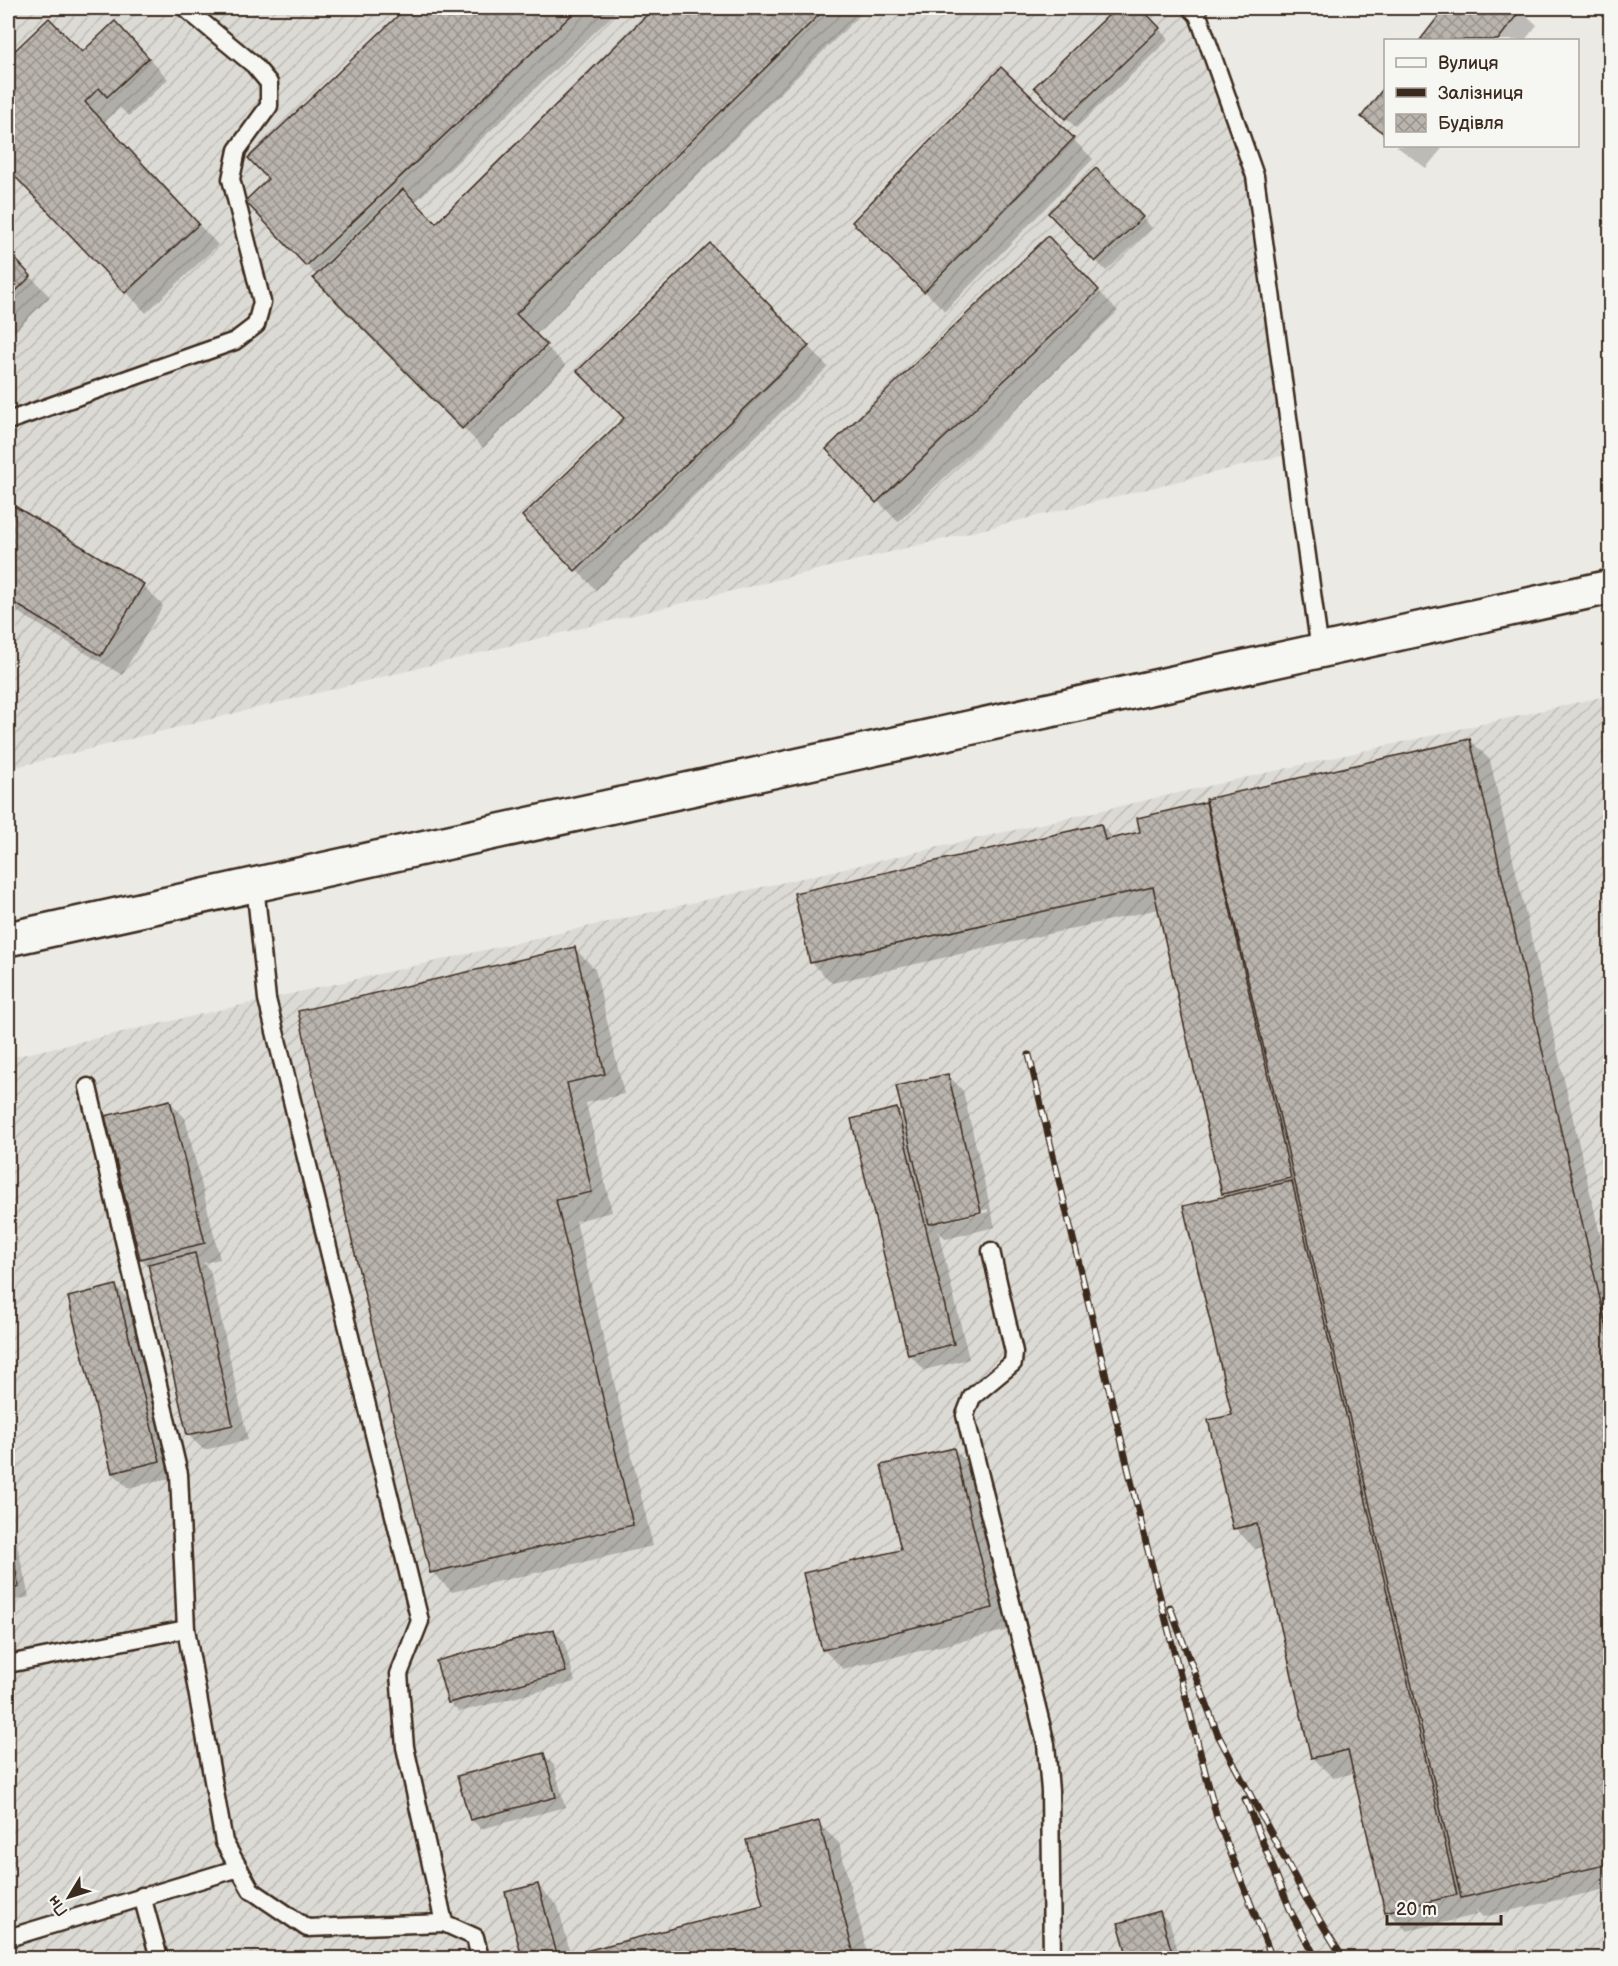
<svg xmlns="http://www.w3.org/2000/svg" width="1618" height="1966" font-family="'Balsamiq Sans',sans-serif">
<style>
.industrial{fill:url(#industrial-furrows)}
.shadow{fill:#0003;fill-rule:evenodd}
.building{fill:url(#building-cross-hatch);stroke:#3b2a1e;stroke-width:1.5}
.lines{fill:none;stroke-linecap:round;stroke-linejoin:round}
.service-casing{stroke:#3b2a1e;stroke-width:21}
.minor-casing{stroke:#3b2a1e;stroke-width:38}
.service{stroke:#f6f6f2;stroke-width:16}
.minor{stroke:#f6f6f2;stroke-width:33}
.rail-casing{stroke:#3b2a1e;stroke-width:7}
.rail{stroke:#f6f6f2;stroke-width:4.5;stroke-dasharray:14;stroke-linecap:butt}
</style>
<defs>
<pattern id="industrial-furrows" width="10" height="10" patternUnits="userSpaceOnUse" patternTransform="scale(1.5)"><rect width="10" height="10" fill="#dcdad4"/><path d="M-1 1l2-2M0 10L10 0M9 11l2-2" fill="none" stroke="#bebbb6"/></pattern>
<pattern id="building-cross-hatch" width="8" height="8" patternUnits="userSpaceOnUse" patternTransform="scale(1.5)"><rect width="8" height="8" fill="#bab4ae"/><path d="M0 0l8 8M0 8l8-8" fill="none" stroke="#98938d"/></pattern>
</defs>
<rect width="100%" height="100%" fill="#ebeae5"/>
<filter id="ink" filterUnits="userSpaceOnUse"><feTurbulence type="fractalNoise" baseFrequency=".0167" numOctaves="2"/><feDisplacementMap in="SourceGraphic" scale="12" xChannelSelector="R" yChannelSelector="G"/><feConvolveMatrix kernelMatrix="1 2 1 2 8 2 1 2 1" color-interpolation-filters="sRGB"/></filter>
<g filter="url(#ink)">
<g class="industrial">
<polygon points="8,8 1191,8 1255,176 1293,453 8,769"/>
<polygon points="1610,695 1610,1958 8,1958 8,1058"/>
</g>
<g class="shadow">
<polygon points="408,8 610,8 615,13 414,203 436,225 656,8 867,8 535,335 566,366 483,448 315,278 317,276 247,202 271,179 250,158"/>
<polygon points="1013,8 1036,8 1030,17"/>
<polygon points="1118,8 1139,8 1169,39 1076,128 1036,87"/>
<polygon points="1447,8 1519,8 1537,25 1525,40 1422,40"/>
<polygon points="49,20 83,54 135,43 168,79 129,116 120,108 104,123 218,245 146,313 8,166 8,119 13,114 8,108 8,59"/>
<polygon points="1002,69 1093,159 945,311 854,222"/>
<polygon points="1386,87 1386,137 1363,116"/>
<polygon points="1396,146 1444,146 1426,168"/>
<polygon points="1096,170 1152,228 1106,271 1050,213"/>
<polygon points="8,252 50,297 8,338"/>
<polygon points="1068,259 1118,311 898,522 828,449"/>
<polygon points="730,265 828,367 596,590 524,516 626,418"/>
<polygon points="8,504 143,585 163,606 122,675 8,606"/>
<polygon points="1470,740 1490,760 1610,1278 1610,1888 1483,1917 1476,1910 1477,1915 1407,1931 1387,1911 1355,1773 1333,1778 1313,1758 1264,1547 1255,1549 1235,1528 1228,1197 1223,1193 1159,909 832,983 812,963 796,894 1101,825 1115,839 1142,834 1139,819"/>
<polygon points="574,948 595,969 624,1094 586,1103 612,1212 576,1221 653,1546 452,1592 432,1572"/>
<path d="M948,1075l15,16 32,136 -49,12 -8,-8 31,128 -45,11 -15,-16 -12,-244 8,8zM988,1209v3l-49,11v-3z"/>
<polygon points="170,1102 185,1118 220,1259 203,1263 210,1270 248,1440 204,1450 188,1435 151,1268 141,1259 107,1117"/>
<polygon points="116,1287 131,1302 175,1477 128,1488 113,1473"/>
<polygon points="954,1449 974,1470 1013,1629 843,1669 823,1649 903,1551"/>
<polygon points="8,1521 13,1526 29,1597 8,1602"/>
<polygon points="554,1631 564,1641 575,1682 459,1712 449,1702"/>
<polygon points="544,1755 554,1765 565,1807 481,1829 471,1819"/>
<polygon points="818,1823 839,1843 869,1958 524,1958 507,1893 538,1886 558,1906 571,1956 765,1906"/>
<polygon points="1160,1913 1170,1923 1180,1958 1129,1958 1120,1924"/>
</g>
<g class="building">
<polygon points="406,8 579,8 306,266 245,201 268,179 248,158"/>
<polygon points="654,8 826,8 516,314 547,345 462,429 313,278 403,189 436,223"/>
<polygon points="1116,8 1141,8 1160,28 1065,119 1034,87"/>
<polygon points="1445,8 1522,8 1498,40 1420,40"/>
<polygon points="49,18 82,52 115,21 149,58 107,97 99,88 85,102 199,224 125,293 8,169 8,117 11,114 8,111 8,57"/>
<polygon points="1001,67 1074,138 924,292 852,222"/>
<polygon points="1386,85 1386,135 1361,117"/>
<polygon points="1096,168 1143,217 1095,262 1048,213"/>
<polygon points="1048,236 1099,290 876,503 826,449"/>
<polygon points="710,243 809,346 575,571 522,516 624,418 577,371"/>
<polygon points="8,251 31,276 8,299"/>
<polygon points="8,502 144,584 101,656 8,599"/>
<polygon points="1470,739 1610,1342 1610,1864 1461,1898 1206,799"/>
<polygon points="1206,802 1291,1178 1222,1194 1153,887 810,963 794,893 1101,824 1105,840 1140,832 1137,818"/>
<polygon points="575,947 605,1074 567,1083 592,1192 556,1200 633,1525 430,1573 298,1011"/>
<polygon points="948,1074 981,1212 929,1224 896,1086"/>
<polygon points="170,1100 205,1243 140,1259 105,1116"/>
<polygon points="897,1108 954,1344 908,1355 851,1119"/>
<polygon points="1292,1181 1457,1895 1385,1912 1348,1750 1311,1758 1257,1524 1233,1529 1208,1420 1232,1415 1183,1206"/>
<polygon points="195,1253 233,1425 187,1435 148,1264"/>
<polygon points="116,1285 160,1461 112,1473 68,1297"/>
<polygon points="954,1448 993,1608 822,1650 803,1573 901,1550 881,1465"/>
<polygon points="8,1534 19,1587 8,1590"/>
<polygon points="554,1629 566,1672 448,1703 436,1661"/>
<polygon points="544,1753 556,1797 470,1820 457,1776"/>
<polygon points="819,1821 855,1958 522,1958 505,1892 538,1884 558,1958 763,1905 746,1840"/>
<polygon points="1160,1911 1172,1953 1153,1958 1128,1958 1118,1923"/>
</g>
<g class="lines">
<defs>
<g id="service">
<polyline points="1191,8 1198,15 1255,176 1320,651"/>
<polyline points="8,421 235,341 256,325 262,302 231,179 237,150 269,106 269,83 254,65 185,8"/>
<polyline points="255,885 267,999 420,1621 399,1674 405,1747 444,1923 475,1937 480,1958"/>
<polyline points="88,1087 179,1474 186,1629 224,1842 251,1890 307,1928 444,1923"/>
<polyline points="991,1251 1014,1352 1013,1363 972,1397 965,1415 1046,1744 1050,1791 1052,1958"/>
<polyline points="8,1664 186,1629"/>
<polyline points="142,1896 159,1958"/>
<polyline points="8,1938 239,1868"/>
</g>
<polyline id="minor" points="8,939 1610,587"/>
</defs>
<use href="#service" class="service-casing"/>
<use href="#minor" class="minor-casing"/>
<use href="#service" class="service"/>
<use href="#minor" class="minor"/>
<defs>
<g id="rail">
<polyline points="1029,1055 1146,1543 1217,1818 1272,1958"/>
<polyline points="1170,1607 1218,1735 1307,1900 1343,1958"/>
<polyline points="1245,1799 1292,1914 1316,1958"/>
</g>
</defs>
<use href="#rail" class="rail-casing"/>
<use href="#rail" class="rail"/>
</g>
</g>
<rect width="1618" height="1966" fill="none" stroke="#f6f6f2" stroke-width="30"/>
<rect x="15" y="15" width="1588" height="1936" fill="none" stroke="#3b2a1e" stroke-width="2" filter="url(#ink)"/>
<rect x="1384" y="39" width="195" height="108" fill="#f6f6f2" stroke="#aba49d" stroke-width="1.5"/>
<rect x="1396" y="58" width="30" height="9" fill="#f6f6f2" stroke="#aba49d" stroke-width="1.5"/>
<text x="1438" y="69" font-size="18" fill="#3b2a1e">Вулиця</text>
<rect x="1396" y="88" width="30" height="9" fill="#3b2a1e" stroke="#aba49d" stroke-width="1.5"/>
<text x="1438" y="99" font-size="18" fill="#3b2a1e">Залізниця</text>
<rect x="1396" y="114" width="30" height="18" fill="url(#building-cross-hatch)" stroke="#aba49d" stroke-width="1.5"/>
<text x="1438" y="129" font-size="18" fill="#3b2a1e">Будівля</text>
<g transform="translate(69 1897) rotate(232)" stroke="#f6f6f2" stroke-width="4.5" paint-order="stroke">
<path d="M0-4.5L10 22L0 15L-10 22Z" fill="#3b2a1e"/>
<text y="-9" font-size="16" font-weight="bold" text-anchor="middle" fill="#3b2a1e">Пн</text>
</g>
<path d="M1387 1915v9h114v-9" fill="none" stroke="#3b2a1e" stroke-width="3"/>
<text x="1396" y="1915" font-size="18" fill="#3b2a1e" stroke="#f6f6f2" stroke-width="4.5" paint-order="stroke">20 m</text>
</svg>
